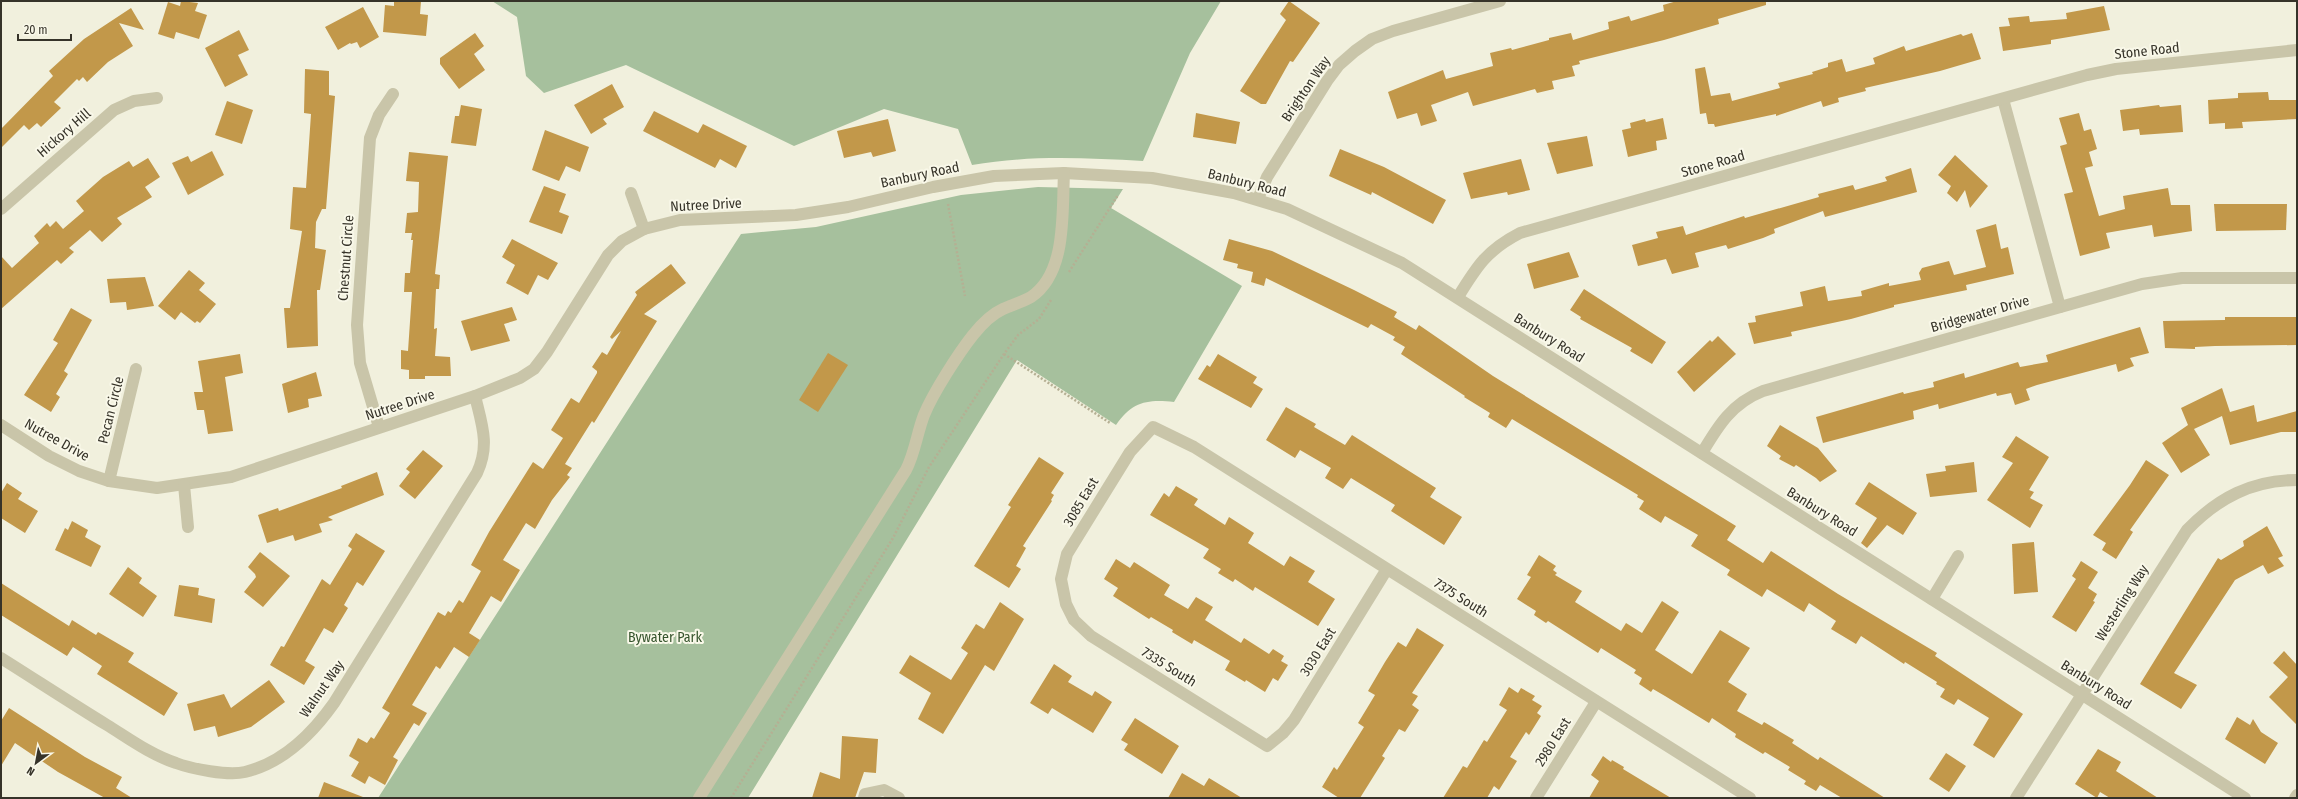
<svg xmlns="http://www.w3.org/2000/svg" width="2298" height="799" font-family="'Fira Sans Condensed',sans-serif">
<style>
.green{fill:#a6c09d}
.building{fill:#c2984a}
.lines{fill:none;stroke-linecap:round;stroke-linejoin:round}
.path{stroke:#b5af93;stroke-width:2.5;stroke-dasharray:2 2;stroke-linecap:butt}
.minor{stroke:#c9c5a9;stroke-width:12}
.labels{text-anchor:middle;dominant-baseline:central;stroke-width:4;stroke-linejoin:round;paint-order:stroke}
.street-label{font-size:14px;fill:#363329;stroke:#f9f8e9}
.park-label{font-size:14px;fill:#36542d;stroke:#f9f8e9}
</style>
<rect width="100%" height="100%" fill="#f1f0dd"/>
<g class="green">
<path d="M492,1h729l-31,52 -47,108c-58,-3 -114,-6 -171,4l-14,-36 -74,-20 -90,37 -168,-81 -82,28 -18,-17 -9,-59z"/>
<path d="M1038,187l85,2 -12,19 131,78 -68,116c-27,-3 -42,0 -58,23l-99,-65 -269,438h-370l363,-564 75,-7 145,-32z"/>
</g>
<g class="building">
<polygon points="181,1 198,3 195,11 207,15 199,39 176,32 174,39 158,34 168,2 180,6"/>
<polygon points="394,1 421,1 420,14 428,15 426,36 383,32 385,5 394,6"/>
<polygon points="1289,1 1320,23 1293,62 1290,61 1266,104 1261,104 1240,91 1286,20 1280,14"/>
<polygon points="1677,1 1766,1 1766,5 1718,19 1719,24 1664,40 1579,61 1580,64 1572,66 1575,76 1552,81 1554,89 1537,93 1535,89 1473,106 1468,92 1431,105 1437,121 1421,126 1417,113 1397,119 1388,92 1443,70 1446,79 1493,66 1490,53 1511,48 1512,50 1549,40 1549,38 1571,33 1573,40 1609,29 1608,22 1629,16 1631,21 1664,11 1663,5"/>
<polygon points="2104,6 2110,30 2051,40 2051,44 2003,51 1999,27 2010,26 2008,18 2029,16 2030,22 2067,19 2066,13"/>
<polygon points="363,7 379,37 360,48 357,42 351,44 350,43 338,50 325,27"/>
<polygon points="131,8 144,30 119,23 133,46 108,62 87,82 83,77 79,81 77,79 54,102 61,108 41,127 37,123 29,130 24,125 1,148 1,129 53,76 49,71 84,39"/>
<polygon points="239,30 249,50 238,55 248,75 225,87 205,48"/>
<polygon points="475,33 484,46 474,54 485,70 459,89 440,64 440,58"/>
<polygon points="1972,33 1981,59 1940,71 1865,88 1866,91 1838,98 1839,102 1823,107 1821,101 1776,116 1776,114 1715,127 1714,124 1708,124 1706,113 1700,114 1695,69 1705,67 1711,96 1730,93 1732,101 1780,88 1778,83 1813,74 1812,72 1828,67 1828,63 1842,59 1846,72 1875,64 1873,58 1904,46 1906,51 1961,34 1963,36"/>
<polygon points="305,69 329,71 329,95 335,96 326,209 322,209 316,222 315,248 326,250 320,290 317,290 318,346 287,348 284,308 290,308 302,231 290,229 293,187 306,188 311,114 304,113"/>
<polygon points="612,84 624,107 603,119 607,124 591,134 574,105"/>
<polygon points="2268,92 2269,100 2297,100 2297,119 2242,122 2243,128 2225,129 2225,123 2209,124 2208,100 2238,98 2238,93"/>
<polygon points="227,101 253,110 242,144 215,135"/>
<polygon points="461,105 482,109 476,146 451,143 455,116 459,116"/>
<polygon points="2159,105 2160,107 2181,105 2183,132 2140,135 2139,129 2123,131 2120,110"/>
<polygon points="654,111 698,133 703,124 747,146 736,168 720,159 715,168 643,131"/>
<polygon points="1196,113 1240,122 1236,144 1193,137"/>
<polygon points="2079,113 2084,131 2091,129 2097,149 2089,152 2093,166 2085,168 2099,216 2125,209 2123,196 2168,188 2171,205 2190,205 2192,231 2154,237 2152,225 2106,233 2110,248 2080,256 2064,194 2073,192 2060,146 2067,144 2059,118"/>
<polygon points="1663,118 1667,139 1656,141 1657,150 1628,157 1622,130 1631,128 1630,123 1645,119 1646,122"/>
<polygon points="888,119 896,151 873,157 871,152 844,158 837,131"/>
<polygon points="545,130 589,147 580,172 566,166 559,181 532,170"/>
<polygon points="1587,136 1593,166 1557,174 1547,143"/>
<polygon points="1340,149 1384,167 1446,200 1433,224 1372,192 1371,195 1329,176"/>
<polygon points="212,151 224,175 188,195 172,163 188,156 191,162"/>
<polygon points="409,152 448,156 435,274 440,275 439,289 436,289 434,329 437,328 435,356 450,357 451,376 425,376 425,379 409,379 409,370 401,369 401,350 408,351 412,292 404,292 405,273 410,273 413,240 411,240 412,233 405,233 407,213 418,212 419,182 406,181"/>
<polygon points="1955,155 1988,186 1970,208 1965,190 1957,202 1947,193 1951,186 1938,175"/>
<polygon points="148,158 160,177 145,187 152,197 117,218 122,224 102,242 90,230 69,248 74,252 61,264 57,260 1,309 1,256 12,268 39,243 34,236 47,223 50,227 56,221 63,229 84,211 76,201 103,177 129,161 133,167"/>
<polygon points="1521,159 1530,190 1508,195 1507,192 1471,199 1463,173"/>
<polygon points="1911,168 1917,192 1825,217 1823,211 1774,229 1775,233 1763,238 1728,249 1726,245 1695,253 1699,267 1672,274 1666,259 1638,266 1632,245 1658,238 1656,232 1683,226 1686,235 1744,216 1745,218 1819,197 1818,194 1853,185 1855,190 1887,181 1885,177"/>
<polygon points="544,186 566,194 559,212 569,216 562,234 529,222"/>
<polygon points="2214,204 2287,204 2286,230 2216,231"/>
<polygon points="1996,224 2001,249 2008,247 2014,274 1966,285 1967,290 1894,305 1894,307 1851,319 1791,332 1792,336 1754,344 1748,323 1756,322 1755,316 1803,306 1800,292 1825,286 1828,301 1862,296 1861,291 1889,283 1889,286 1921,280 1919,273 1922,268 1949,261 1954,275 1986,267 1976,230"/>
<polygon points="512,239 558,263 548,280 538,275 528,295 506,283 515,265 502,257"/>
<polygon points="1229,239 1272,251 1354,290 1397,312 1394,317 1416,330 1419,325 1493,376 1736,526 1727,540 1763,563 1771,551 1838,594 1937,653 1935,656 2023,714 1994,758 1973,745 1989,718 1958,699 1954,705 1940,697 1945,689 1936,684 1937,682 1905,662 1904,664 1861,636 1856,644 1831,629 1836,621 1809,603 1804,612 1767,589 1762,597 1727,575 1730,570 1691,546 1698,535 1665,516 1661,523 1639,509 1644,501 1637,497 1638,495 1512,419 1506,428 1488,417 1490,413 1464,397 1465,396 1401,354 1405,347 1393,340 1395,337 1371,324 1368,328 1266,278 1264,286 1251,282 1253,272 1237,268 1238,264 1223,260"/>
<polygon points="1569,252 1579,277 1534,289 1527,264"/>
<polygon points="671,264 686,283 644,314 657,321 594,423 592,421 565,464 572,468 567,475 570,477 552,500 535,529 526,523 503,560 520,570 501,602 491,596 469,633 480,640 469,657 454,647 440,669 436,666 412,705 427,713 419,726 414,723 393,757 398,760 385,785 369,776 365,784 351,776 359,762 349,756 358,738 367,743 371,737 374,739 390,713 382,708 438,612 445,616 448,611 451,613 459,600 463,603 481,571 471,565 489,532 533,462 543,469 563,438 551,430 571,398 579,403 597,373 597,371 592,367 602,352 607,355 621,331 612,339 610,337 637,295 635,292"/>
<polygon points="189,270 205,283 199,290 216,304 200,323 197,321 195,323 181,312 175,320 158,306"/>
<polygon points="145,277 154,306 127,310 126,302 110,303 107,279"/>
<polygon points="1584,289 1666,342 1652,364 1630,351 1632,348 1580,319 1581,317 1570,310"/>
<polygon points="512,307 517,320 504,324 510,341 471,351 461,321"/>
<polygon points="71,308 92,320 64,371 68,374 56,394 60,397 51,412 24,395 58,343 53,340"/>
<polygon points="2225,317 2297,317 2297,345 2215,346 2195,347 2195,349 2165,348 2163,321 2225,320"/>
<polygon points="2140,327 2149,353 2130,358 2134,366 2118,372 2116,364 2037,385 2026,389 2030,400 2015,405 2011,393 1997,396 1996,393 1939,409 1938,404 1913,411 1914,419 1823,443 1816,417 1903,392 1904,394 1934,387 1933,382 1964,373 1965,378 2018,362 2020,367 2048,362 2046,355"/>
<polygon points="1718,336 1736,354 1694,392 1677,372 1710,340 1712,342"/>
<polygon points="828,353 848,365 818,412 799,400"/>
<polygon points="240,354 243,373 225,377 233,431 208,434 204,410 197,410 194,392 203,392 198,361"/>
<polygon points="1218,354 1257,377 1253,383 1263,389 1251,408 1198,379 1207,365 1210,367"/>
<polygon points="316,372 322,396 308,399 309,407 288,413 282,384"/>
<polygon points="2222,388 2230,412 2254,405 2257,422 2297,411 2297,432 2281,432 2230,445 2222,416 2194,429 2210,455 2181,473 2162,443 2188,425 2181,408"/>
<polygon points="1286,407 1316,424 1314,427 1345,445 1352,435 1436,488 1430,497 1462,517 1444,545 1391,511 1395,505 1351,478 1343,489 1325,478 1331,468 1300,450 1295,458 1266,440"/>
<polygon points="1780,425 1818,448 1837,471 1820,482 1816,478 1796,465 1794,467 1779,459 1781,456 1767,446"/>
<polygon points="2016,436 2049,457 2029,490 2034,492 2030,498 2043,505 2030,528 1987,500 2013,463 2002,457"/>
<polygon points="423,450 443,466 415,499 399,486 410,472 406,469"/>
<polygon points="1039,457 1064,473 1051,493 1054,495 1051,500 1052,501 1023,546 1026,548 1016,566 1021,569 1009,588 974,566 1011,507 1008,505"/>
<polygon points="2146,460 2169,475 2130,530 2133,532 2116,559 2102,550 2106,543 2093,535 2130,485"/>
<polygon points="1974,462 1977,492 1930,497 1926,474 1946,471 1945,466"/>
<polygon points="377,472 384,495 328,517 333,520 319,524 322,532 295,541 293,535 267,543 258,515 278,508 279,511 342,488 341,486"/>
<polygon points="1869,482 1917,513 1903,535 1887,525 1867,548 1861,543 1877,518 1855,504"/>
<polygon points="7,483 22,493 18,499 38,511 25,533 1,518 1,493"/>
<polygon points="1176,486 1198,499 1194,505 1225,525 1229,517 1254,533 1248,543 1284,566 1290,556 1315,571 1308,582 1335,599 1318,626 1255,587 1253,591 1235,579 1233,582 1218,573 1221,569 1203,558 1209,549 1150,515 1164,493 1169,497"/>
<polygon points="72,521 88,530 85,537 101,546 91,567 55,550 65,528 68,530"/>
<polygon points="2267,526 2283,556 2278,558 2284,566 2268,574 2263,565 2235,580 2174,673 2197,685 2181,709 2140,684 2218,558 2221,560 2244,546 2243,541"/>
<polygon points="356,533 385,551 363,586 357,582 344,605 348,608 333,633 324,628 305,661 315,667 304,685 270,665 281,646 284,647 322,579 330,585 352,549 348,546"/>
<polygon points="2034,542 2038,592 2014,594 2012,544"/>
<polygon points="260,552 290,576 263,607 244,592 256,577 255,574 248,567"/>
<polygon points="1539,555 1556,566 1553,570 1557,573 1555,575 1582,591 1575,602 1621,631 1626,623 1642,633 1662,601 1679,612 1655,650 1692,674 1720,630 1750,648 1728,682 1747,694 1737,711 1762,725 1764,722 1794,740 1792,743 1818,760 1820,757 1885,798 1842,798 1820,785 1816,791 1804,784 1806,781 1788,770 1790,767 1765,752 1763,754 1735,737 1736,734 1712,718 1709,723 1665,696 1653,689 1651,692 1639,684 1642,678 1634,673 1636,670 1601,648 1598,653 1548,621 1546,623 1534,615 1536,611 1517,599 1531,577 1527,575"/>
<polygon points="1116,559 1130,568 1134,562 1170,585 1164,595 1188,609 1196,597 1213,607 1205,620 1241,643 1244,638 1269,654 1273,649 1284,656 1281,661 1288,665 1278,681 1273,678 1265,692 1246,680 1245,682 1225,670 1230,661 1194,640 1192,644 1172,632 1173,630 1151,617 1149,619 1113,596 1118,588 1104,579"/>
<polygon points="2081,561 2098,572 2088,588 2097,594 2093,601 2095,602 2076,632 2052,617 2076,579 2072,576"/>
<polygon points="128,567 142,578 139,583 157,596 143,617 109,594"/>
<polygon points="1,583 69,626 72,620 96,635 98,632 134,653 128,662 178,693 164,716 97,674 102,666 73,647 67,656 1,615"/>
<polygon points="179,585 199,588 198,595 215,599 212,623 174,616"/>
<polygon points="1000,602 1024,619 994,671 985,665 943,734 918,719 931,693 899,673 910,655 951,680 968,653 961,648 976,624 984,629"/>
<polygon points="1417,628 1444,645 1412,693 1418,696 1412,705 1419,710 1405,732 1399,729 1382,756 1385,758 1360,798 1339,798 1322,787 1334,767 1337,770 1364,727 1358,723 1375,695 1368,691 1385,662 1398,642 1406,647"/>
<polygon points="2284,651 2297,665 2297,725 2269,697 2288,677 2273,663"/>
<polygon points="1054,664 1072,676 1068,682 1092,696 1095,691 1112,702 1093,733 1052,708 1048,714 1030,703"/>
<polygon points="269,680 285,702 251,727 218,737 215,726 194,731 187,704 224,694 231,708"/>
<polygon points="1509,687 1518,693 1521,688 1535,696 1532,700 1542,706 1537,713 1541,716 1529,735 1526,732 1510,757 1517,761 1499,790 1494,786 1487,798 1443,798 1463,766 1467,768 1484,740 1487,742 1507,710 1499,705"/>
<polygon points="9,708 85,757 122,777 116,788 132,798 105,798 58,772 15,743 1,766 1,721"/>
<polygon points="2237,717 2250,725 2253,719 2261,732 2278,743 2265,764 2225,739"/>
<polygon points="1135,718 1179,746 1162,774 1124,750 1128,744 1121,740"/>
<polygon points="842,736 878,739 876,773 864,772 855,798 812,798 820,772 840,779"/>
<polygon points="2098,749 2121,762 2116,771 2158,798 2110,798 2100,792 2097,798 2075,784"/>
<polygon points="1946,753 1966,766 1949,792 1929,779"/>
<polygon points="1603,756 1611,762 1612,760 1624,767 1623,769 1671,798 1589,798 1599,781 1591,775"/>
<polygon points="1182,773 1204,786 1209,778 1242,798 1168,798"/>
<polygon points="324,782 363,797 363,798 318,798"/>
</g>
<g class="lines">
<g class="path">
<polyline points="948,204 965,296"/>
<polyline points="1069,272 1118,195"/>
<polyline points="1004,354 1110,423"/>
<polyline points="731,798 893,538 929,467 1004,354 1018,335 1039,319 1051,300"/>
</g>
<g class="minor">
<polyline points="2003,99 2060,307"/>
<polyline points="631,193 644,229"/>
<polyline points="1258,199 1267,177 1327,81 1339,65 1355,51 1372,39 1393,31 1500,1"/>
<polyline points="1,209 114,110 134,101 157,98"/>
<path d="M1458,297c19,-31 29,-47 62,-64l567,-158 29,-6 181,-19"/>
<polyline points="1,425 49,456 79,471 109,481 157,488 231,477 475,396 520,378 534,369 547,352 608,255 622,241 644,229 680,220 796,215 848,207 933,187 994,176 1064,173 1152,178 1234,193 1287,209 1402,263 2245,798"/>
<polyline points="379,427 360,363 357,325 370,138 379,115 393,94"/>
<path d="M1702,453c16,-27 30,-50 61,-62l379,-107 40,-6h115"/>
<polyline points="109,481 136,369"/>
<polyline points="184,485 188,527"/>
<polyline points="1387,569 1294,720 1283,733 1267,746 1091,636 1074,620 1066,604 1061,579 1067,554 1130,452 1153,427 1194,447 1750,798"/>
<polyline points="1932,599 1958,556"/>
<path d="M1,658c35,22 70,45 106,67 21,13 44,30 69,38 16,6 52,13 69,9 38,-9 67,-38 89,-69l143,-230c13,-28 5,-48 -2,-77"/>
<path d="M699,798l207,-328c9,-17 11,-37 18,-55 9,-22 34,-61 49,-80 8,-10 19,-21 30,-26 9,-4 19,-7 28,-12 36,-24 31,-84 33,-124"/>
<polyline points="864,798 865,794 884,790 899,798"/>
<polyline points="1536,798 1596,702"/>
<path d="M2016,798l171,-268c31,-32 65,-50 110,-50"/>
<polyline points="2295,798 2297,795"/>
</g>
</g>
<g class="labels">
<g class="street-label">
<text transform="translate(2147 51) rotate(-6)">Stone Road</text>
<text transform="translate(1306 89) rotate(-56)">Brighton Way</text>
<text transform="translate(64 133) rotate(-41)">Hickory Hill</text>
<text transform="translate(1713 164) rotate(-16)">Stone Road</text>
<text transform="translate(920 175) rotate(-12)">Banbury Road</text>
<text transform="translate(1247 183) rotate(14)">Banbury Road</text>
<text transform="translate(706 205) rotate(-3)">Nutree Drive</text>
<text transform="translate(346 258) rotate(-86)">Chestnut Circle</text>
<text transform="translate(1980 314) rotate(-16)">Bridgewater Drive</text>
<text transform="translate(1549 338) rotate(32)">Banbury Road</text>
<text transform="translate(400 405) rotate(-18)">Nutree Drive</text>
<text transform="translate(111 410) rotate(-76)">Pecan Circle</text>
<text transform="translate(57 440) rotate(29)">Nutree Drive</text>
<text transform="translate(1081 502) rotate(-59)">3085 East</text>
<text transform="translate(1822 512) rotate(32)">Banbury Road</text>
<text transform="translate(1461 598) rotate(32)">7375 South</text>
<text transform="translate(2122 603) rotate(-58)">Westerling Way</text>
<text transform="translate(1318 652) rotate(-58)">3030 East</text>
<text transform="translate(1169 667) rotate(32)">7335 South</text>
<text transform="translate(2096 685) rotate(32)">Banbury Road</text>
<text transform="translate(322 689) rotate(-55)">Walnut Way</text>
<text transform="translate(1553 742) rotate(-58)">2980 East</text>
</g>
<g class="park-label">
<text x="665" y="637">Bywater Park</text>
</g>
</g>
<rect width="2298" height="799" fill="none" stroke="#363329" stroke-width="4"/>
<g transform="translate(36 763) rotate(212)" stroke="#f9f8e9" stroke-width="3" paint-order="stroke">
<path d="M0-3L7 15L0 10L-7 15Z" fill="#363329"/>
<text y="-6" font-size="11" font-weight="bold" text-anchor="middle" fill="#363329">N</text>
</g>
<path d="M18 34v6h53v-6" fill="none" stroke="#363329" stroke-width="2"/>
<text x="24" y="34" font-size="12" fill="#363329" stroke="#f9f8e9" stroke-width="3" paint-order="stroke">20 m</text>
</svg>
